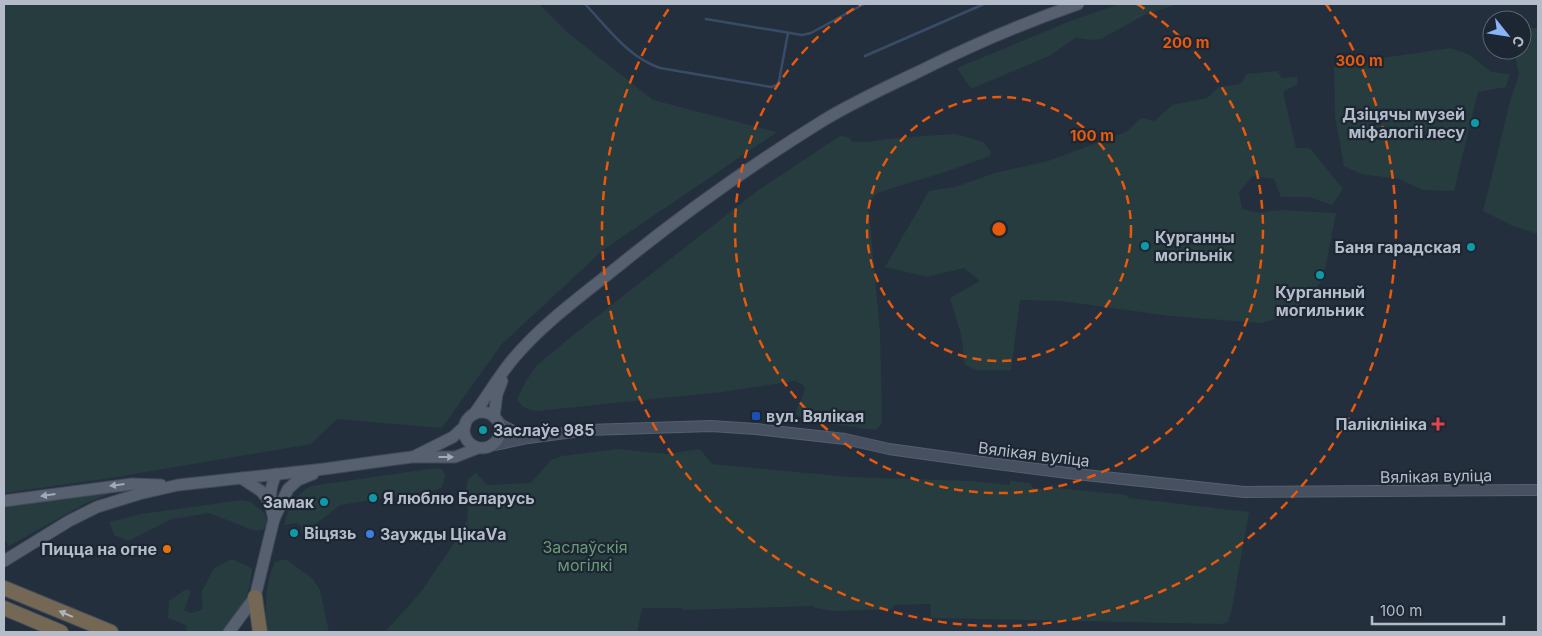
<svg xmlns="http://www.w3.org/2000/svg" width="1542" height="636" font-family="Inter,sans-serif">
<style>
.green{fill:#263c3f}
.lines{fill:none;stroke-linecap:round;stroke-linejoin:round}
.stream{stroke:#394c67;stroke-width:2.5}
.secondary-casing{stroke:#565f6c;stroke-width:12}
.primary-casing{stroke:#414a57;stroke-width:13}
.highway-casing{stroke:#434c59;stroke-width:16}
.secondary{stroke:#465061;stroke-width:10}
.primary{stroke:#56606e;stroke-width:11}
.highway{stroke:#746855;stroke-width:14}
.oneway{fill:#a1aab7}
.oneway2{fill:#aeb4bd}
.ring{fill:none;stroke:#e8590c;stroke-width:2.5;stroke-dasharray:9 6}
.culture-dot{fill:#0f9aa8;stroke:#1d2633;stroke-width:2}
.transit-dot{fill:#1a4fb4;stroke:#1d2633;stroke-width:2}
.health-dot{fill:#e0444e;stroke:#1d2633;stroke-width:2}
.shop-dot{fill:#3f7fe0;stroke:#1d2633;stroke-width:2}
.food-dot{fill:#e8710a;stroke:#1d2633;stroke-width:2}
.labels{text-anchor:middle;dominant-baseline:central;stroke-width:4.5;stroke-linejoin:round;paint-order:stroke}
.poi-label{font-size:16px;font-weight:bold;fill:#b4bcc9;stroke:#1d2633;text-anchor:start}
.street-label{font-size:16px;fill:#b4bcc9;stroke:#1d2633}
.park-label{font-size:16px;fill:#6b9a76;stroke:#1d2633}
.centre{fill:#e8590c;stroke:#1d2633;stroke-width:2.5}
.ring-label{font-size:15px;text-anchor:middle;font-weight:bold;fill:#e8590c;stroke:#1d2633;stroke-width:4.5;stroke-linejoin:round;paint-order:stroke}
</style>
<rect width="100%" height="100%" fill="#242f3e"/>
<g class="green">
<polygon points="4,4 539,4 567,32 653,100 777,132 603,250 501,345 442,428 337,419 311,444 111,478 4,493"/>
<polygon points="1119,4 1179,4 1148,13 1101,39 1092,40 1075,38 1051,55 971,89 957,68 1073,20"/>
<polygon points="1522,28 1538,28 1538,234 1513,226 1483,211 1511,98 1519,75 1514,50 1522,50"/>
<polygon points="1451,48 1470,55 1491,72 1510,74 1506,87 1478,92 1454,191 1423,190 1399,179 1361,174 1344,166 1335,116 1334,65"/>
<polygon points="1277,71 1282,78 1297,77 1298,84 1283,92 1296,148 1310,148 1343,189 1332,205 1309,197 1281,197 1274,179 1253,176 1239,192 1242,209 1259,213 1278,210 1336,213 1323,280 1287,316 1261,323 1170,316 1061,301 1020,300 1011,370 977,370 965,365 961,335 950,298 980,281 964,268 927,277 885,267 929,191 955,187 995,173 1048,161 1126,132 1141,118 1155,121 1172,105 1207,98 1219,87 1240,84 1247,74"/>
<path d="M956,134l27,8 7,8v6l-45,16 -68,21 -9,10 12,128 2,85 -1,9 -6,5 -69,-9 -10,-7c1,-10 7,-16 9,-26l-3,-4 -7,-3 -73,11 -185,19c-9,-1 -14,-3 -20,-11l9,-19 10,-15 36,-30 185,-145 83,-55 8,1 5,5h12l31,-4z"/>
<polygon points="617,449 667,454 700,449 712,464 850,477 971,481 1010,485 1010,481 1030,483 1033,488 1048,490 1048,487 1126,495 1129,498 1249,512 1231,614 1228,622 1222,624 931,618 930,604 895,605 892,609 834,611 815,608 813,606 684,610 681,608 642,608 637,632 385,632 420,593 459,536 467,520 469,499 466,489 468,479 476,473 487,485 531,483 551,460 562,456"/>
<path d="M436,468l7,2 2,6 -3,11 -5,3 -97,15 -38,30 -1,-9 -4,-3 -13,2c6,-21 8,-27 27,-39z"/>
<polygon points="117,491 86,503 9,546 4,538 4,506"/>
<polygon points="242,500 251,502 264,513 267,520 266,526 264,529 255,531 209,513 172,519 128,541 114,535 109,522 141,514"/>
<path d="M232,559l20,9c-2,30 -11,40 -29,63l-3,1h-33l-1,-7 -18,-7 1,-17 17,-12 5,2 -7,19 8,3 11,-4 -2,-16 13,-25z"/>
<path d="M282,560h5l25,18 8,12 9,42h-63c0,-24 -2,-47 9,-70z"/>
</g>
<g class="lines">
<g class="stream">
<path d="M585,4c23,24 43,53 75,64l111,19 6,-2 2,-4 9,-48"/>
<polyline points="706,19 802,35 811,33 864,4"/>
<polyline points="865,56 984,4"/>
</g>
<defs>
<g id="secondary">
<polyline points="498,422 503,426 528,438"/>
<polyline points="490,446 528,438 588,430 711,426 756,429 845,439 889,449 982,462 1076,474 1244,492 1538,490"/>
</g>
<g id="primary">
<circle cx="482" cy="430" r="18"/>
<path d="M474,414c13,-18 25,-38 39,-55 31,-37 71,-65 108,-95 64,-52 132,-100 203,-144 30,-18 62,-33 94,-48 52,-26 105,-49 160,-68"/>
<polyline points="494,417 497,394 502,381"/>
<polyline points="415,456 453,437 465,426"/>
<polyline points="241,478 261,491 270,502"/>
<polyline points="4,501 132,484 161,485"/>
<path d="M274,519c-5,-17 -5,-29 2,-45"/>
<polyline points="4,561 69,521 97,507 139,494 178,485 324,469 389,460 412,457 455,457 478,448"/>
<polyline points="229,632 255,597 274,519 288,489 298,480 313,474"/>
</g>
<g id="highway">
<polyline points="4,588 111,632"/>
<polyline points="255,597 260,632"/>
<polyline points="4,608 61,632"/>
</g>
</defs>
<use href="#secondary" class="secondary-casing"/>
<use href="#primary" class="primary-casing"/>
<use href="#highway" class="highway-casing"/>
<use href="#secondary" class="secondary"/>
<use href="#primary" class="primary"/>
<use href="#highway" class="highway"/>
</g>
<defs><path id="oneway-solid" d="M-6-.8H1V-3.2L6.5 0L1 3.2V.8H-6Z" transform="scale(1.25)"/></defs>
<g class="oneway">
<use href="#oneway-solid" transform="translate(446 457)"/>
<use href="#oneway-solid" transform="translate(117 485) rotate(173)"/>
<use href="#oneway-solid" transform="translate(48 495) rotate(172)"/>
</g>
<use class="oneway2" href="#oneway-solid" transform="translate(66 614) rotate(-157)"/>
<g class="ring">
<circle cx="999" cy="229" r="132"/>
<path d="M1137 4A264 264 0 1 1 861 4"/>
<path d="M1326 4A397 397 0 1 1 672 4"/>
</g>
<g class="culture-dot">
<circle cx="1475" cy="123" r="5"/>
<circle cx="1145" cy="246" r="5"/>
<circle cx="1471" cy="247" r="5"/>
<circle cx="1320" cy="275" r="5"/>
<circle cx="483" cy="430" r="5"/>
<circle cx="373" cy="498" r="5"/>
<circle cx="324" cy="502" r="5"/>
<circle cx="294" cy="533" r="5"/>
</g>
<rect class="transit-dot" x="751" y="411" width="10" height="10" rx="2.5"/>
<path class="health-dot" d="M1435.5 416.5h5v5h5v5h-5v5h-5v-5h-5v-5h5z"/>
<circle class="shop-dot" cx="370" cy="534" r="5"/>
<circle class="food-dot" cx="167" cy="549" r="5"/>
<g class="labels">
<g class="poi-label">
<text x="1465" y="114" text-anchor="end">Дзіцячы музей<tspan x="1465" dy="18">міфалогіі лесу</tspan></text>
<text x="1155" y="237">Курганны<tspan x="1155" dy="18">могільнік</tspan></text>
<text x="1461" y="247" text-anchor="end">Баня гарадская</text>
<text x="1320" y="292" text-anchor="middle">Курганный<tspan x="1320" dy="18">могильник</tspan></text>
<text x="766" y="416">вул. Вялікая</text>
<text x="1427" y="424" text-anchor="end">Паліклініка</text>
<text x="493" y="430">Заслаўе 985</text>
<text x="383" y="498">Я люблю Беларусь</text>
<text x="314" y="502" text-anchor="end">Замак</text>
<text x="304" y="533">Віцязь</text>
<text x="380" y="534">Заужды ЦікаVа</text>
<text x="157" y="549" text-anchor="end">Пицца на огне</text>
</g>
<g class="street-label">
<text transform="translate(1034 454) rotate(7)">Вялікая вуліца</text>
<text transform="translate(1436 476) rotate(-1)">Вялікая вуліца</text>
</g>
<g class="park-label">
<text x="585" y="547">Заслаўскія<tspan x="585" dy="18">могілкі</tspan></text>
</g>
</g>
<circle cx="999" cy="229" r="8" class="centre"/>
<g class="ring-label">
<text x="1186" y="48">200 m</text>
<text x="1359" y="66">300 m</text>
<text x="1092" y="141">100 m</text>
</g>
<rect width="1542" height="636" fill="none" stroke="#b4bcc9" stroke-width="10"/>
<g transform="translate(1507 35) rotate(120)"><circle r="24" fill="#1d2633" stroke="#59626f"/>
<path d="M0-4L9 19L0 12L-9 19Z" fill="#8ab4f8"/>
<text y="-8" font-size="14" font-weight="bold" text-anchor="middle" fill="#b4bcc9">С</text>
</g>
<path d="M1372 616v8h132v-8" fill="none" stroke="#b4bcc9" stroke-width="2.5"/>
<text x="1380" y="616" font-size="15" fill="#b4bcc9" stroke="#1d2633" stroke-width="4" paint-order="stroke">100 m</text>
</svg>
